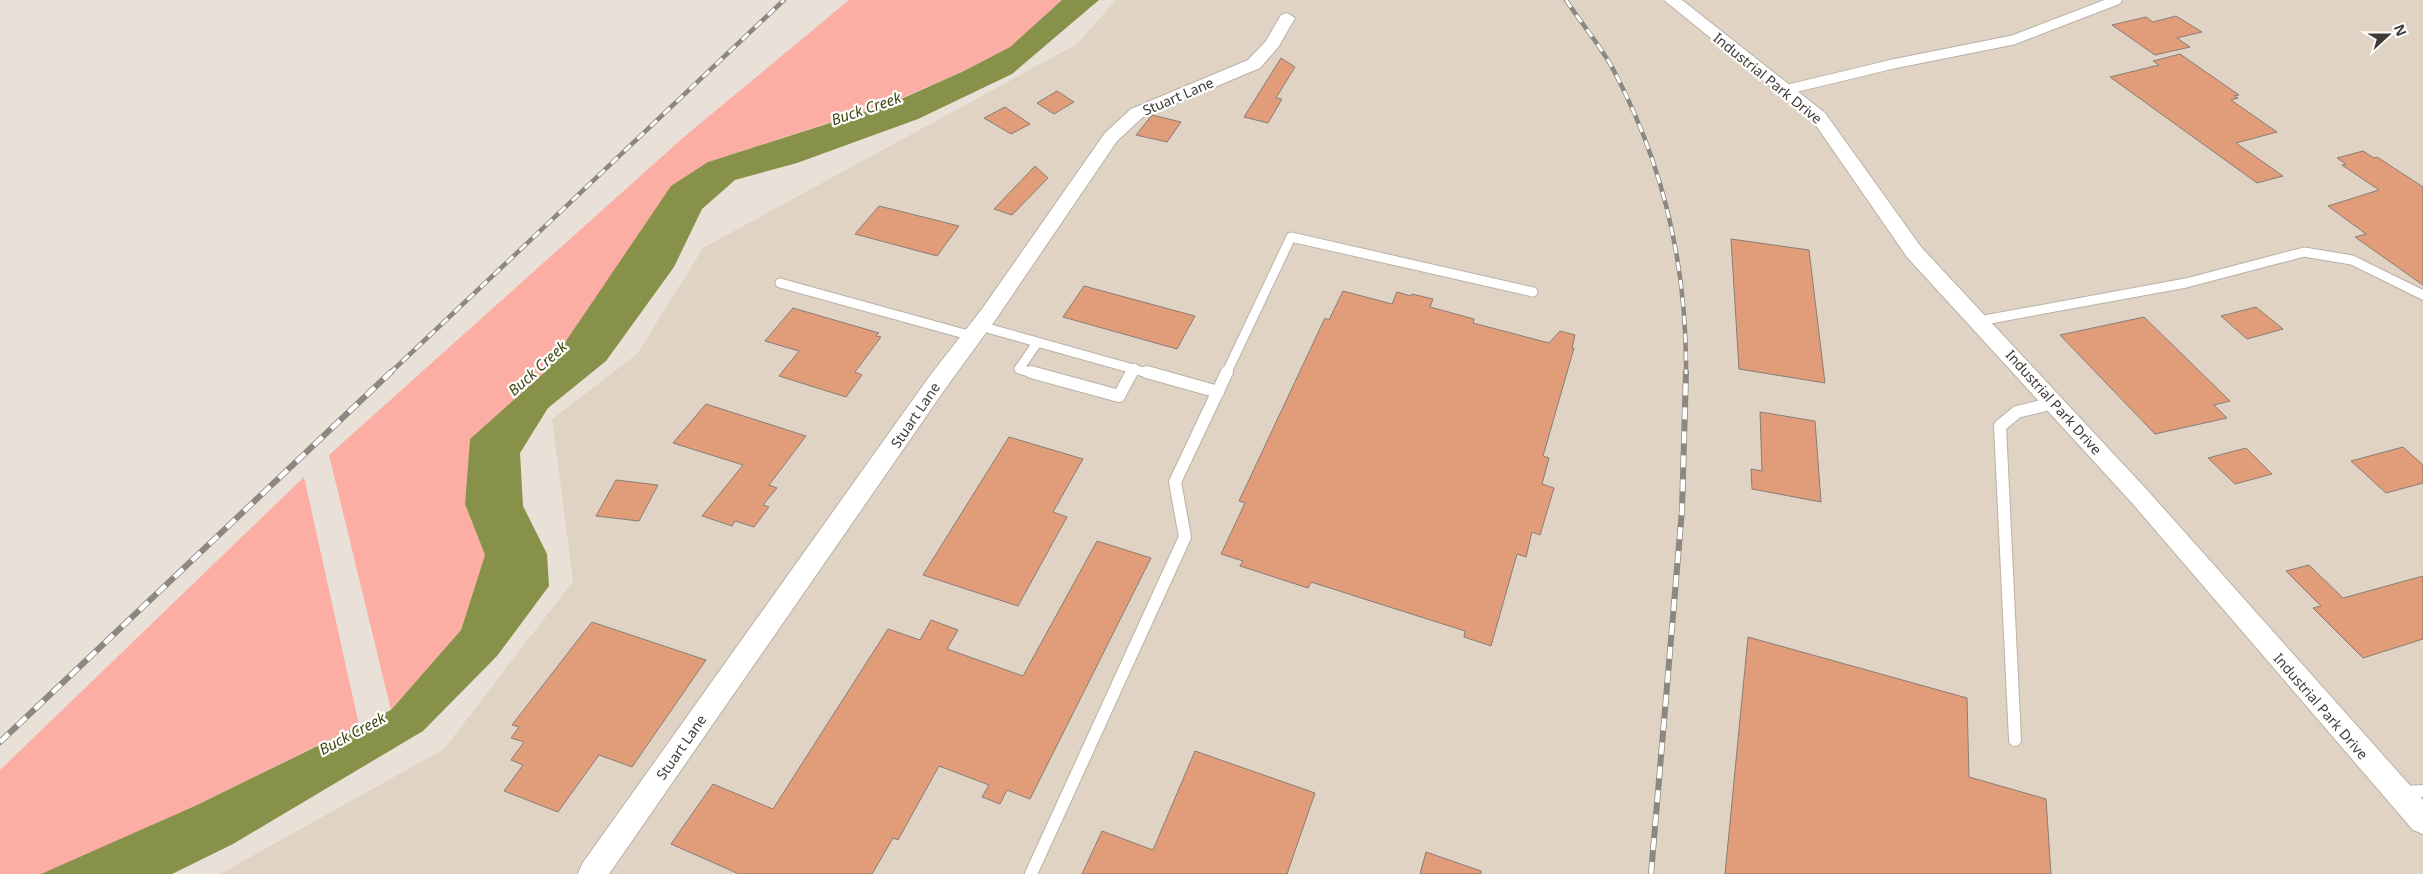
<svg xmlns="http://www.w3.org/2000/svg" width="2423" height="874" font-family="'Noto Sans',sans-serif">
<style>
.built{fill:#e1d3c3}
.green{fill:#fcaea5}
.water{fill:#88914a}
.building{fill:#e19d79;stroke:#887d77}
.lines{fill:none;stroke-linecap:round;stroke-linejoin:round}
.lane-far1-casing{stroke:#b9b1a7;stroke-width:11}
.lane-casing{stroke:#b9b1a7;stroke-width:14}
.street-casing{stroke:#b9b1a7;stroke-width:2}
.lane-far1{stroke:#fff;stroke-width:9}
.lane{stroke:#fff;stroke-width:12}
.street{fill:#fff;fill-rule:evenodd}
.rail-far1-casing{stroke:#8d8781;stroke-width:4.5}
.rail-casing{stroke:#8d8781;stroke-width:6}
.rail-far1{stroke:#fff;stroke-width:3;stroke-dasharray:9;stroke-linecap:butt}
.rail{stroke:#fff;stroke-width:4.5;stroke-dasharray:12;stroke-linecap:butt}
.labels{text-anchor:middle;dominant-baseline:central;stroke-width:4.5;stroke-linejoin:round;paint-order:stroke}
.street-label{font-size:14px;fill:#3d3936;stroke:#fff}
.water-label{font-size:15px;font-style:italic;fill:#414710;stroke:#fff}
</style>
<rect width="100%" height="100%" fill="#e9e1d7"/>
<polygon class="built" points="1116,0 2423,0 2423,874 220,874 444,749 573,581 552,419 637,354 703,248 1077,44"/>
<g class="green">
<polygon points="849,0 1062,0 1010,47 964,71 892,102 708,162 596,298 545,372 470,439 465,504 485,555 461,630 391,710 329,455 685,136"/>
<polygon points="304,477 359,725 197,805 42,874 0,874 0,770"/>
</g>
<polygon class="water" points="1062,0 1099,0 1012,74 918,119 797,163 735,180 702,209 674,267 606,361 548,408 520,453 523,506 547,554 549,586 497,656 423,731 233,844 172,874 41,874 197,805 391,710 461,630 485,555 465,504 470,439 545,372 671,186 708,162 892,103 964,71 1010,47"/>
<g class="building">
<polygon points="2176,16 2202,32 2177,38 2190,47 2155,55 2112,25 2146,17 2153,22"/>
<polygon points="2180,54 2239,95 2234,96 2238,98 2231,100 2277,132 2236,143 2283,176 2257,183 2110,77 2159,65 2153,61"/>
<polygon points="1281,58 1295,67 1276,98 1282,99 1268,123 1244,117"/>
<polygon points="1057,91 1074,102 1054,114 1037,103"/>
<polygon points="1005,107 1030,124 1011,134 984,118"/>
<polygon points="1152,115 1181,122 1167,142 1136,135"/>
<polygon points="2363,151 2374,158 2377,157 2423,187 2423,285 2355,237 2366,234 2328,206 2379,190 2342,165 2346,164 2337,158"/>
<polygon points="1035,166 1048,178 1012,215 994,209"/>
<polygon points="879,206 959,226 937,256 855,234"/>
<polygon points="1731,239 1809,250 1825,383 1739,369"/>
<polygon points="1084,286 1195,316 1177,349 1063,317"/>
<polygon points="1343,291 1392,304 1397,292 1411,296 1412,294 1433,299 1430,307 1474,319 1473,323 1549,343 1560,331 1575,335 1572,348 1574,348 1543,456 1549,458 1542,484 1554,488 1540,535 1532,532 1526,557 1517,554 1491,646 1464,637 1465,631 1311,582 1308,588 1240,566 1243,561 1221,554 1245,503 1239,501 1325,318 1329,320"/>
<polygon points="2256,307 2283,329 2247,339 2221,316"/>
<polygon points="793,308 879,333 876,336 881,337 855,372 862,375 846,397 779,376 799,351 765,341"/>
<polygon points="2144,317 2230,401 2214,405 2227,418 2155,434 2060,335"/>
<polygon points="706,404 806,436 769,485 777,488 763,505 769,507 754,527 735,521 732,526 702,516 743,465 673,443"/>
<polygon points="1760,412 1815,421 1821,502 1752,489 1751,469 1762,471"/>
<polygon points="1009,437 1083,459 1053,512 1067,517 1018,606 923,575"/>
<polygon points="2403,447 2423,465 2423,483 2386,493 2351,461"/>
<polygon points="2246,448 2272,474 2235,484 2208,458"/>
<polygon points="616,480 658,485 639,521 596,516"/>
<polygon points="1097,541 1151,558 1030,799 1007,790 1000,804 982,797 989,785 939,766 898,840 893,838 872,874 739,874 671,844 713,784 773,809 888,629 920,640 931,620 958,630 947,649 1023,676"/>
<polygon points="2309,565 2343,598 2423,576 2423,639 2363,658 2313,608 2321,606 2286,571"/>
<polygon points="592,622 706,660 632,767 599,755 558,812 504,791 523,765 511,760 524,742 511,738 519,727 512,725"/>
<polygon points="1748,637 1967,698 1969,777 2046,799 2051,874 1725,874"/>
<polygon points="1195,751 1315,793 1287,874 1082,874 1102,831 1153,850"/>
<polygon points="1426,852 1481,871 1481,874 1420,874"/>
</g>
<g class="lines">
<defs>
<g id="lane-far1">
<polyline points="1785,90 1893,64 2013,40 2117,0"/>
<polyline points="780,283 972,336"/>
<polyline points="1979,321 2186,283 2304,252 2352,260 2423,295"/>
<polyline points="980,326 1151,374"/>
<polyline points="1036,374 1019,369 1037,343"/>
<polyline points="1131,374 1134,368"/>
<polyline points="1226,374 1291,237 1533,292"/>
</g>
<g id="lane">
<polyline points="1031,372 1119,396 1132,372"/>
<polyline points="1147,372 1218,392"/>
<polyline points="2015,740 2000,426 2017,412 2054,403"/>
<polyline points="2401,792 2423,791"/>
<polyline points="1031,874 1185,537 1175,482 1227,372"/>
</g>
<g id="street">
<polygon points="1664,0 1682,0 1825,113 1921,247 2148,491 2423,800 2423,834 2413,830 2132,503 1907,257 1813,121"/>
<polygon points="1287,13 1295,18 1279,46 1260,68 1143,117 1117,141 996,319 945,389 609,874 578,874 582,864 929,377 982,309 1105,133 1131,109 1248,60 1266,41 1281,15"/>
</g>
</defs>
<use href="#lane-far1" class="lane-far1-casing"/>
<use href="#lane" class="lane-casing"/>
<use href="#street" class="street-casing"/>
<use href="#lane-far1" class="lane-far1"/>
<use href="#lane" class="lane"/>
<use href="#street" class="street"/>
<defs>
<g id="rail-far1">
<path d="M1566,0c15,23 34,45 47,69 50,94 74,198 73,305"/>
<polyline points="389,374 784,0"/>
</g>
<g id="rail">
<polyline points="0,742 391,372"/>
<polyline points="1651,874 1682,510 1686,372"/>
</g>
</defs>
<use href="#rail-far1" class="rail-far1-casing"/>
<use href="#rail" class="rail-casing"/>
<use href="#rail-far1" class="rail-far1"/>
<use href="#rail" class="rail"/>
</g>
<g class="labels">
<g class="street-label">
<text transform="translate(1768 78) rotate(39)">Industrial Park Drive</text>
<text transform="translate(1178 96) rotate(-23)">Stuart Lane</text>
<text transform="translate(2054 402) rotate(48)">Industrial Park Drive</text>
<text transform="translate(915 415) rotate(-56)">Stuart Lane</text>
<text transform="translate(2321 706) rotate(49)">Industrial Park Drive</text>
<text transform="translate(681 747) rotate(-55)">Stuart Lane</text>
</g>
<g class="water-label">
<text transform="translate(866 108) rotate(-19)">Buck Creek</text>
<text transform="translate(537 368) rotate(-42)">Buck Creek</text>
<text transform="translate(352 733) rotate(-28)">Buck Creek</text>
</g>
</g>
<g transform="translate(2388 35) rotate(69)" stroke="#ffffff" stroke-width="4" paint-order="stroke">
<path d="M0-4L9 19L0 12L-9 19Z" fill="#3d3936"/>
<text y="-8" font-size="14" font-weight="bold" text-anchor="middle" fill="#3d3936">N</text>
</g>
</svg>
